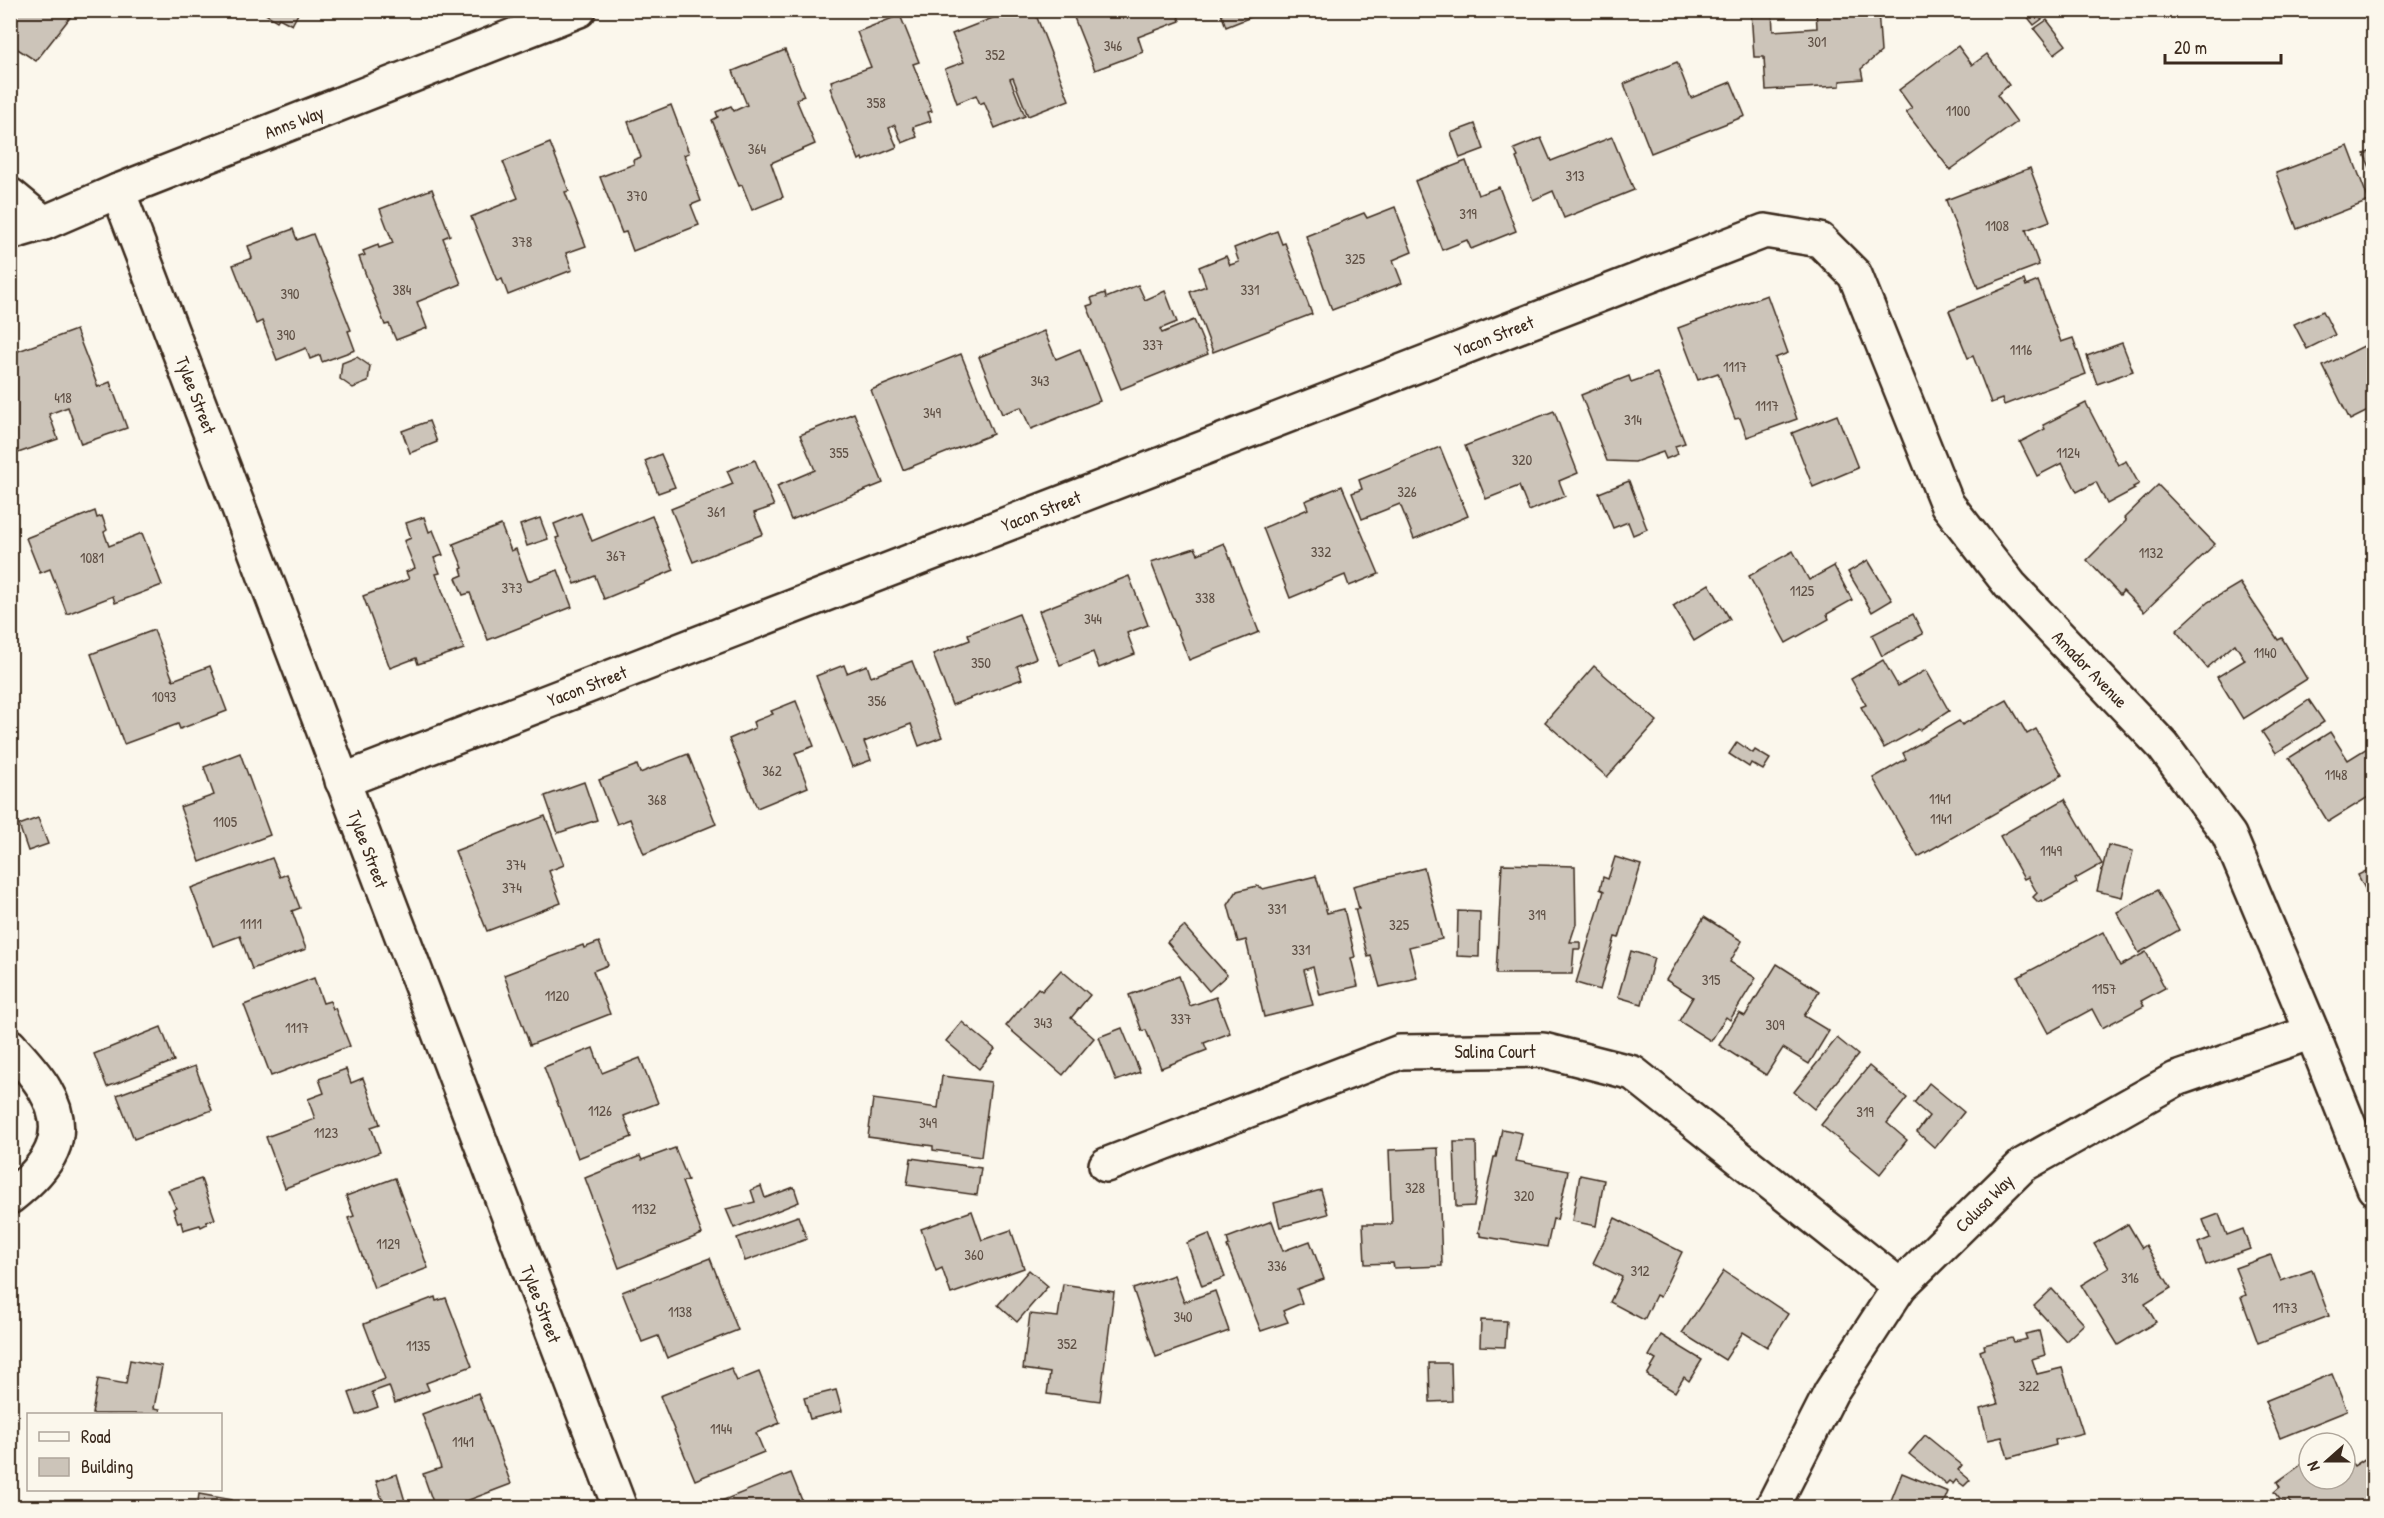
<svg xmlns="http://www.w3.org/2000/svg" width="2384" height="1518" font-family="'Patrick Hand',sans-serif">
<style>
.building{fill:#ccc4b9;stroke:#3b2a1e;stroke-width:1.5}
.lines{fill:none;stroke-linecap:round;stroke-linejoin:round}
.minor-casing{stroke:#3b2a1e;stroke-width:38}
.minor{stroke:#fbf7ec;stroke-width:33}
.labels{text-anchor:middle;dominant-baseline:central;stroke-width:5;stroke-linejoin:round;paint-order:stroke}
.number-label{font-size:15px;fill:#5f5045}
.street-label{font-size:18px;fill:#3b2a1e;stroke:#fbf7ec}
</style>
<rect width="100%" height="100%" fill="#fbf7ec"/>
<filter id="ink" filterUnits="userSpaceOnUse"><feTurbulence type="fractalNoise" baseFrequency=".0167" numOctaves="2"/><feDisplacementMap in="SourceGraphic" scale="12" xChannelSelector="R" yChannelSelector="G"/><feConvolveMatrix kernelMatrix="1 2 1 2 8 2 1 2 1" color-interpolation-filters="sRGB"/></filter>
<g filter="url(#ink)">
<g class="building">
<polygon points="10,10 66,10 72,15 36,61 10,44"/>
<polygon points="259,10 300,10 292,25 279,18 277,21"/>
<polygon points="992,10 1043,10 1043,13 1036,15 1069,100 1028,116 1013,78 1010,79 1025,116 995,128 984,102 980,104 976,95 957,103 945,69 964,62 952,34 995,17"/>
<polygon points="1071,10 1176,10 1180,21 1138,37 1143,52 1095,70"/>
<polygon points="1220,10 1254,10 1256,15 1226,27"/>
<polygon points="1772,10 1773,31 1817,28 1816,10 1878,10 1881,52 1861,69 1863,79 1840,81 1840,86 1766,90 1764,57 1754,57 1751,11"/>
<polygon points="2022,10 2042,10 2046,16 2034,25"/>
<polygon points="900,15 919,62 913,64 932,111 928,112 931,121 913,127 917,137 902,143 895,125 889,128 897,147 863,161 862,158 859,160 830,88 833,87 831,81 871,67 857,32"/>
<polygon points="2047,20 2066,45 2054,54 2034,29"/>
<polygon points="1958,46 1972,65 1987,54 2009,85 1997,95 2017,122 1950,170 1906,112 1912,108 1899,90"/>
<polygon points="785,50 804,96 796,99 815,144 771,163 783,197 752,210 742,185 739,186 712,120 718,117 716,112 731,106 734,111 747,105 733,71"/>
<polygon points="1677,62 1691,98 1731,82 1745,116 1651,153 1624,84"/>
<polygon points="671,105 689,153 684,155 701,201 691,205 699,225 633,251 626,232 622,233 600,177 634,164 633,160 641,157 628,122"/>
<polygon points="1475,124 1484,149 1460,158 1451,133"/>
<polygon points="1612,137 1634,190 1564,218 1553,191 1533,200 1516,158 1518,157 1514,149 1541,138 1551,161"/>
<polygon points="550,143 569,191 565,192 586,246 566,253 572,270 508,295 502,279 497,281 471,217 518,198 503,162"/>
<polygon points="2348,146 2369,201 2297,229 2276,173"/>
<polygon points="2374,150 2374,176 2364,154"/>
<polygon points="1466,161 1478,195 1499,187 1516,231 1471,249 1467,240 1442,250 1415,181"/>
<polygon points="2030,168 2050,221 2026,230 2039,265 1978,288 1946,200"/>
<polygon points="432,189 450,235 443,238 461,284 417,302 427,328 396,340 389,324 385,325 359,257 365,255 363,251 378,245 379,248 393,243 380,209"/>
<polygon points="1395,207 1412,252 1393,260 1402,283 1332,310 1306,236 1364,213 1367,218"/>
<polygon points="293,229 297,240 313,234 351,330 348,331 355,350 322,362 320,355 310,359 306,348 277,360 262,321 256,324 233,265 252,258 248,246"/>
<polygon points="1277,231 1282,244 1285,243 1312,314 1213,352 1190,292 1206,286 1199,267 1226,256 1230,265 1239,262 1234,248"/>
<polygon points="2024,280 2026,286 2038,281 2061,342 2073,338 2086,374 2004,405 2002,399 1991,403 1973,356 1968,358 1949,311"/>
<polygon points="1138,285 1145,300 1165,291 1177,322 1160,329 1162,333 1194,320 1208,354 1121,389 1087,306 1093,304 1091,298 1105,293 1106,298"/>
<polygon points="1767,295 1788,353 1775,358 1797,419 1747,437 1740,418 1735,419 1718,373 1698,380 1678,328"/>
<polygon points="2323,311 2335,335 2307,349 2294,324"/>
<polygon points="76,330 98,387 110,382 127,428 81,444 68,407 49,414 58,439 18,453 10,432 10,354"/>
<polygon points="1044,331 1056,359 1080,349 1100,401 1031,429 1021,407 1002,414 979,357"/>
<polygon points="2374,341 2374,408 2350,420 2323,366"/>
<polygon points="2122,343 2133,371 2097,384 2087,356"/>
<polygon points="961,354 993,434 903,470 871,390"/>
<polygon points="357,357 370,366 368,382 353,388 340,379 342,363"/>
<polygon points="1657,373 1685,443 1675,446 1678,454 1666,459 1663,452 1635,462 1607,461 1581,395 1629,376 1631,382"/>
<polygon points="2086,403 2118,465 2126,461 2139,484 2133,487 2135,489 2107,504 2096,482 2077,492 2062,463 2037,476 2020,442 2045,429 2043,425"/>
<polygon points="1554,411 1578,473 1559,481 1565,496 1529,511 1519,486 1486,499 1465,446"/>
<polygon points="854,413 883,483 791,520 777,486 815,470 800,435"/>
<polygon points="1837,415 1858,468 1813,487 1792,433"/>
<polygon points="429,421 437,442 410,453 402,431"/>
<polygon points="1440,447 1468,516 1414,539 1400,504 1362,519 1352,493 1362,489 1359,480"/>
<polygon points="661,454 675,487 658,493 645,461"/>
<polygon points="755,460 774,506 754,513 763,534 693,562 671,509 733,484 727,471"/>
<polygon points="1629,481 1647,529 1633,535 1628,522 1613,528 1599,493"/>
<polygon points="2158,485 2215,544 2144,612 2123,591 2120,595 2087,560 2126,521 2124,518"/>
<polygon points="1342,486 1379,574 1349,586 1345,575 1290,598 1263,528 1308,509 1305,501"/>
<polygon points="95,511 97,518 102,516 107,530 104,532 109,546 142,533 162,585 115,603 113,596 67,614 50,569 40,573 26,538"/>
<polygon points="581,513 592,541 652,516 674,570 604,599 595,576 575,584 556,538 559,537 554,524"/>
<polygon points="424,517 429,532 433,530 443,555 434,558 440,573 436,574 464,649 418,664 416,658 390,668 363,596 409,579 406,572 415,568 404,541 411,538 406,523"/>
<polygon points="540,518 548,539 527,546 520,525"/>
<polygon points="501,525 511,551 516,549 528,581 558,570 572,607 488,640 470,593 463,595 456,578 463,575 461,569 463,568 453,544"/>
<polygon points="1224,543 1259,632 1189,660 1151,562 1195,548 1198,554"/>
<polygon points="1793,551 1809,580 1834,566 1852,600 1827,614 1829,619 1786,643 1749,576"/>
<polygon points="1868,560 1892,600 1872,612 1848,572"/>
<polygon points="1129,576 1148,625 1127,633 1135,654 1099,668 1093,652 1060,665 1039,611"/>
<polygon points="2240,583 2278,640 2282,638 2307,679 2243,719 2217,677 2245,660 2235,644 2207,668 2176,631 2208,602"/>
<polygon points="1709,584 1730,619 1694,641 1673,606"/>
<polygon points="1019,614 1036,658 1017,666 1022,679 952,705 933,654 970,640 968,634"/>
<polygon points="1913,614 1923,634 1882,656 1872,635"/>
<polygon points="154,630 173,680 210,666 227,711 180,729 178,724 124,744 91,654"/>
<polygon points="1883,660 1898,686 1926,670 1949,711 1920,730 1918,729 1884,748 1861,707 1866,705 1851,679"/>
<polygon points="912,661 942,737 919,746 911,724 864,742 871,760 852,767 816,676 844,665 847,673 867,665 871,677"/>
<polygon points="1594,666 1657,721 1607,777 1545,722"/>
<polygon points="2007,700 2027,734 2036,729 2062,775 1918,857 1873,778 1906,759 1903,753 1959,721 1962,725"/>
<polygon points="2309,700 2324,722 2276,753 2262,732"/>
<polygon points="796,701 814,746 795,753 808,787 757,808 729,739 755,728 753,722 773,714 771,711"/>
<polygon points="2330,732 2348,760 2372,745 2374,788 2368,792 2370,796 2328,822 2289,758"/>
<polygon points="1737,742 1753,753 1755,750 1770,759 1763,770 1751,763 1749,767 1729,754"/>
<polygon points="240,753 270,835 200,862 180,807 214,795 204,767"/>
<polygon points="688,754 716,824 644,854 630,819 617,824 599,780 637,765 640,773"/>
<polygon points="584,782 597,820 558,833 545,796"/>
<polygon points="2065,799 2102,864 2075,879 2077,883 2042,902 2041,900 2038,902 2033,897 2037,893 2028,877 2024,879 2000,836"/>
<polygon points="545,816 564,865 549,871 561,903 487,931 455,851"/>
<polygon points="38,818 48,844 28,851 19,825"/>
<polygon points="2108,845 2133,851 2122,897 2097,891"/>
<polygon points="1615,857 1641,865 1619,938 1615,937 1600,990 1576,983 1604,891 1600,889 1603,877 1608,879"/>
<polygon points="272,858 280,877 287,874 300,908 292,911 306,949 252,969 240,936 213,946 191,888"/>
<polygon points="1502,864 1575,866 1576,924 1570,942 1580,942 1580,949 1574,949 1572,974 1496,974"/>
<polygon points="2374,867 2374,906 2358,875"/>
<polygon points="1424,868 1442,939 1409,947 1417,978 1380,987 1371,956 1368,957 1355,909 1359,909 1353,886"/>
<polygon points="1316,876 1327,913 1344,909 1355,957 1351,958 1358,986 1320,995 1313,967 1304,970 1313,1005 1264,1017 1246,940 1238,942 1228,905 1237,891 1257,886 1263,889"/>
<polygon points="2157,890 2179,930 2139,953 2117,912"/>
<polygon points="1458,911 1480,912 1479,957 1457,956"/>
<polygon points="1704,917 1742,941 1730,962 1756,978 1730,1020 1726,1017 1711,1041 1679,1021 1693,997 1666,980"/>
<polygon points="1184,926 1227,975 1209,991 1167,942"/>
<polygon points="2103,932 2120,966 2146,952 2165,988 2141,1001 2144,1006 2102,1028 2092,1009 2048,1033 2018,977"/>
<polygon points="599,942 608,965 593,971 610,1014 530,1045 504,975 583,945 584,948"/>
<polygon points="1631,951 1654,958 1642,1004 1618,997"/>
<polygon points="1777,964 1819,991 1804,1016 1829,1031 1809,1064 1783,1048 1766,1075 1719,1045 1739,1013 1745,1016"/>
<polygon points="1061,970 1090,995 1071,1018 1094,1038 1063,1075 1006,1026 1038,988 1042,991"/>
<polygon points="1179,976 1190,1006 1216,997 1230,1033 1204,1043 1207,1050 1161,1068 1146,1030 1142,1031 1129,995"/>
<polygon points="314,978 323,1003 330,1001 333,1009 335,1008 350,1046 271,1076 244,1005"/>
<polygon points="962,1022 995,1049 979,1069 946,1041"/>
<polygon points="161,1027 174,1061 107,1087 94,1054"/>
<polygon points="1122,1028 1140,1072 1116,1081 1099,1037"/>
<polygon points="1837,1038 1858,1055 1814,1109 1794,1092"/>
<polygon points="593,1048 602,1073 640,1058 658,1103 624,1116 632,1137 578,1158 544,1067"/>
<polygon points="195,1066 212,1110 134,1139 117,1095"/>
<polygon points="1869,1066 1907,1098 1887,1123 1907,1140 1880,1174 1821,1125"/>
<polygon points="346,1069 351,1083 363,1078 380,1124 371,1127 380,1152 285,1188 266,1137 315,1119 308,1099 324,1093 319,1079"/>
<polygon points="942,1076 991,1082 981,1157 933,1150 933,1146 868,1137 873,1099 938,1108"/>
<polygon points="1929,1083 1964,1112 1935,1148 1917,1132 1929,1116 1914,1103"/>
<polygon points="1502,1129 1522,1133 1516,1161 1568,1171 1557,1220 1553,1219 1547,1247 1480,1236 1480,1233 1478,1232 1494,1157 1496,1157"/>
<polygon points="1454,1142 1476,1142 1477,1188 1474,1206 1456,1207"/>
<polygon points="675,1148 688,1180 682,1182 702,1234 619,1268 585,1178 640,1156 642,1160"/>
<polygon points="1438,1148 1442,1266 1394,1268 1393,1263 1365,1264 1363,1224 1392,1224 1389,1150"/>
<polygon points="911,1158 981,1168 977,1195 907,1185"/>
<polygon points="1580,1175 1604,1180 1596,1226 1572,1221"/>
<polygon points="395,1178 428,1268 374,1288 348,1218 354,1216 346,1196"/>
<polygon points="201,1179 215,1219 206,1222 207,1224 201,1227 200,1225 183,1230 181,1222 178,1223 173,1209 176,1208 168,1190"/>
<polygon points="761,1186 765,1198 794,1187 799,1202 734,1228 726,1209 755,1202 751,1190"/>
<polygon points="1321,1190 1328,1214 1280,1227 1274,1203"/>
<polygon points="972,1211 982,1240 1011,1230 1024,1268 951,1294 942,1268 936,1271 921,1229"/>
<polygon points="2219,1214 2227,1235 2243,1229 2250,1249 2206,1265 2198,1243 2210,1238 2203,1220"/>
<polygon points="798,1216 807,1239 745,1261 737,1238"/>
<polygon points="1615,1218 1682,1252 1660,1297 1656,1295 1644,1320 1610,1302 1622,1277 1593,1263"/>
<polygon points="1272,1221 1283,1251 1310,1241 1324,1279 1297,1289 1302,1303 1283,1311 1288,1322 1261,1331 1227,1246 1229,1245 1227,1238"/>
<polygon points="2128,1224 2142,1248 2146,1245 2171,1288 2145,1304 2156,1322 2118,1345 2081,1285 2109,1268 2094,1244"/>
<polygon points="1209,1234 1225,1277 1202,1286 1187,1243"/>
<polygon points="2271,1255 2281,1281 2312,1270 2329,1316 2258,1343 2241,1297 2246,1295 2235,1268"/>
<polygon points="710,1258 738,1330 667,1358 658,1336 642,1342 622,1292"/>
<polygon points="1029,1270 1048,1286 1017,1322 998,1305"/>
<polygon points="1724,1271 1788,1314 1767,1347 1743,1332 1725,1360 1682,1333"/>
<polygon points="1174,1275 1184,1302 1215,1291 1229,1331 1156,1357 1133,1289"/>
<polygon points="1063,1284 1114,1292 1100,1401 1047,1394 1050,1373 1023,1369 1030,1314 1058,1317"/>
<polygon points="2052,1289 2084,1324 2066,1341 2034,1306"/>
<polygon points="435,1297 436,1301 446,1298 472,1366 426,1383 429,1390 395,1403 389,1386 372,1392 378,1407 357,1415 349,1393 385,1379 364,1324"/>
<polygon points="1481,1320 1507,1321 1505,1347 1480,1346"/>
<polygon points="2039,1331 2045,1355 2032,1359 2037,1374 2062,1368 2083,1433 2055,1440 2056,1445 2008,1458 2002,1437 1988,1440 1980,1409 1998,1404 1980,1351 1985,1349 1984,1345 2012,1338 2014,1342 2027,1339 2025,1334"/>
<polygon points="1661,1335 1702,1360 1689,1381 1684,1377 1675,1392 1647,1375 1656,1360 1649,1356"/>
<polygon points="130,1360 162,1366 154,1408 160,1409 159,1414 92,1414 98,1379 126,1384"/>
<polygon points="1429,1363 1451,1363 1452,1401 1430,1402"/>
<polygon points="731,1368 737,1381 759,1372 780,1423 756,1433 764,1452 695,1480 660,1396"/>
<polygon points="2332,1374 2347,1411 2280,1438 2265,1401"/>
<polygon points="836,1390 842,1411 810,1419 804,1398"/>
<polygon points="478,1393 511,1484 448,1508 435,1508 423,1474 441,1468 422,1414"/>
<polygon points="1925,1435 1962,1465 1958,1470 1970,1480 1964,1486 1956,1480 1953,1484 1949,1481 1946,1484 1909,1454"/>
<polygon points="2374,1453 2374,1506 2372,1508 2294,1508 2288,1500 2283,1503 2274,1492 2280,1487 2277,1482 2309,1459 2309,1479 2345,1479 2345,1454 2354,1466"/>
<polygon points="791,1473 805,1508 704,1508"/>
<polygon points="1902,1473 1948,1492 1941,1508 1888,1508"/>
<polygon points="397,1474 407,1508 376,1508 384,1505 376,1481"/>
<polygon points="199,1494 232,1500 232,1504 248,1508 197,1508"/>
</g>
<g class="lines">
<defs>
<g id="minor">
<polyline points="118,191 620,1508"/>
<polyline points="10,195 44,223"/>
<polyline points="10,233 44,223 118,191 579,10"/>
<polyline points="342,781 1765,231 1820,240 1855,275 1947,504 2010,585 2163,746 2229,835 2312,1032 2374,1188"/>
<path d="M10,1046c12,14 26,28 35,44 28,47 1,79 -35,107"/>
<polyline points="1106,1165 1400,1052 1543,1050 1633,1073 1900,1286"/>
<polyline points="1772,1508 1831,1392 1900,1286 2023,1165 2176,1079 2312,1032"/>
</g>
</defs>
<use href="#minor" class="minor-casing"/>
<use href="#minor" class="minor"/>
</g>
</g>
<g class="labels">
<g class="number-label">
<text x="1817" y="41">301</text>
<text x="1113" y="45">346</text>
<text x="995" y="54">352</text>
<text x="876" y="102">358</text>
<text x="1958" y="110">1100</text>
<text x="757" y="148">364</text>
<text x="1575" y="175">313</text>
<text x="637" y="195">370</text>
<text x="1468" y="213">319</text>
<text x="1997" y="225">1108</text>
<text x="522" y="241">378</text>
<text x="1355" y="258">325</text>
<text x="402" y="289">384</text>
<text x="1250" y="289">331</text>
<text x="290" y="293">390</text>
<text x="286" y="334">390</text>
<text x="1153" y="344">337</text>
<text x="2021" y="349">1116</text>
<text x="1735" y="366">1117</text>
<text x="1040" y="380">343</text>
<text x="63" y="397">418</text>
<text x="1767" y="405">1117</text>
<text x="932" y="412">349</text>
<text x="1633" y="419">314</text>
<text x="839" y="452">355</text>
<text x="2068" y="452">1124</text>
<text x="1522" y="459">320</text>
<text x="1407" y="491">326</text>
<text x="716" y="511">361</text>
<text x="1321" y="551">332</text>
<text x="2151" y="552">1132</text>
<text x="616" y="555">367</text>
<text x="92" y="557">1081</text>
<text x="512" y="587">373</text>
<text x="1802" y="590">1125</text>
<text x="1205" y="597">338</text>
<text x="1093" y="618">344</text>
<text x="2265" y="652">1140</text>
<text x="981" y="662">350</text>
<text x="164" y="696">1093</text>
<text x="877" y="700">356</text>
<text x="772" y="770">362</text>
<text x="2336" y="774">1148</text>
<text x="1940" y="798">1141</text>
<text x="657" y="799">368</text>
<text x="1941" y="818">1141</text>
<text x="225" y="821">1105</text>
<text x="2051" y="850">1149</text>
<text x="516" y="864">374</text>
<text x="512" y="887">374</text>
<text x="1277" y="908">331</text>
<text x="1537" y="914">319</text>
<text x="251" y="923">1111</text>
<text x="1399" y="924">325</text>
<text x="1301" y="949">331</text>
<text x="1711" y="979">315</text>
<text x="2104" y="988">1157</text>
<text x="557" y="995">1120</text>
<text x="1181" y="1018">337</text>
<text x="1043" y="1022">343</text>
<text x="1775" y="1024">309</text>
<text x="297" y="1027">1117</text>
<text x="600" y="1110">1126</text>
<text x="1865" y="1111">319</text>
<text x="928" y="1122">349</text>
<text x="326" y="1132">1123</text>
<text x="1415" y="1187">328</text>
<text x="1524" y="1195">320</text>
<text x="644" y="1208">1132</text>
<text x="388" y="1243">1129</text>
<text x="974" y="1254">360</text>
<text x="1277" y="1265">336</text>
<text x="1640" y="1270">312</text>
<text x="2130" y="1277">316</text>
<text x="2285" y="1307">1173</text>
<text x="680" y="1311">1138</text>
<text x="1183" y="1316">340</text>
<text x="1067" y="1343">352</text>
<text x="418" y="1345">1135</text>
<text x="2029" y="1385">322</text>
<text x="721" y="1428">1144</text>
<text x="463" y="1441">1141</text>
</g>
<g class="street-label">
<text transform="translate(294 122) rotate(-21)">Anns Way</text>
<text transform="translate(1494 336) rotate(-21)">Yacon Street</text>
<text transform="translate(196 395) rotate(69)">Tylee Street</text>
<text transform="translate(1041 511) rotate(-21)">Yacon Street</text>
<text transform="translate(2090 669) rotate(46)">Amador Avenue</text>
<text transform="translate(587 686) rotate(-21)">Yacon Street</text>
<text transform="translate(368 849) rotate(69)">Tylee Street</text>
<text x="1495" y="1051">Salina Court</text>
<text transform="translate(1984 1203) rotate(-45)">Colusa Way</text>
<text transform="translate(541 1304) rotate(69)">Tylee Street</text>
</g>
</g>
<rect width="2384" height="1518" fill="none" stroke="#fbf7ec" stroke-width="36"/>
<rect x="18" y="18" width="2348" height="1482" fill="none" stroke="#3b2a1e" stroke-width="2" filter="url(#ink)"/>
<rect x="27" y="1413" width="195" height="78" fill="#fbf7ec" stroke="#aea59a" stroke-width="1.5"/>
<rect x="39" y="1432" width="30" height="9" fill="#fbf7ec" stroke="#aea59a" stroke-width="1.5"/>
<text x="81" y="1443" font-size="18" fill="#3b2a1e">Road</text>
<rect x="39" y="1458" width="30" height="18" fill="#ccc4b9" stroke="#aea59a" stroke-width="1.5"/>
<text x="81" y="1473" font-size="18" fill="#3b2a1e">Building</text>
<g transform="translate(2327 1461) rotate(249)"><circle r="28" fill="#fbf7ec" stroke="#aea59a" stroke-width="1.5"/>
<path d="M0-4.5L10 22L0 15L-10 22Z" fill="#3b2a1e"/>
<text y="-9" font-size="16" font-weight="bold" text-anchor="middle" fill="#3b2a1e">N</text>
</g>
<path d="M2165 54v9h116v-9" fill="none" stroke="#3b2a1e" stroke-width="3"/>
<text x="2174" y="54" font-size="18" fill="#3b2a1e" stroke="#fbf7ec" stroke-width="4.5" paint-order="stroke">20 m</text>
</svg>
